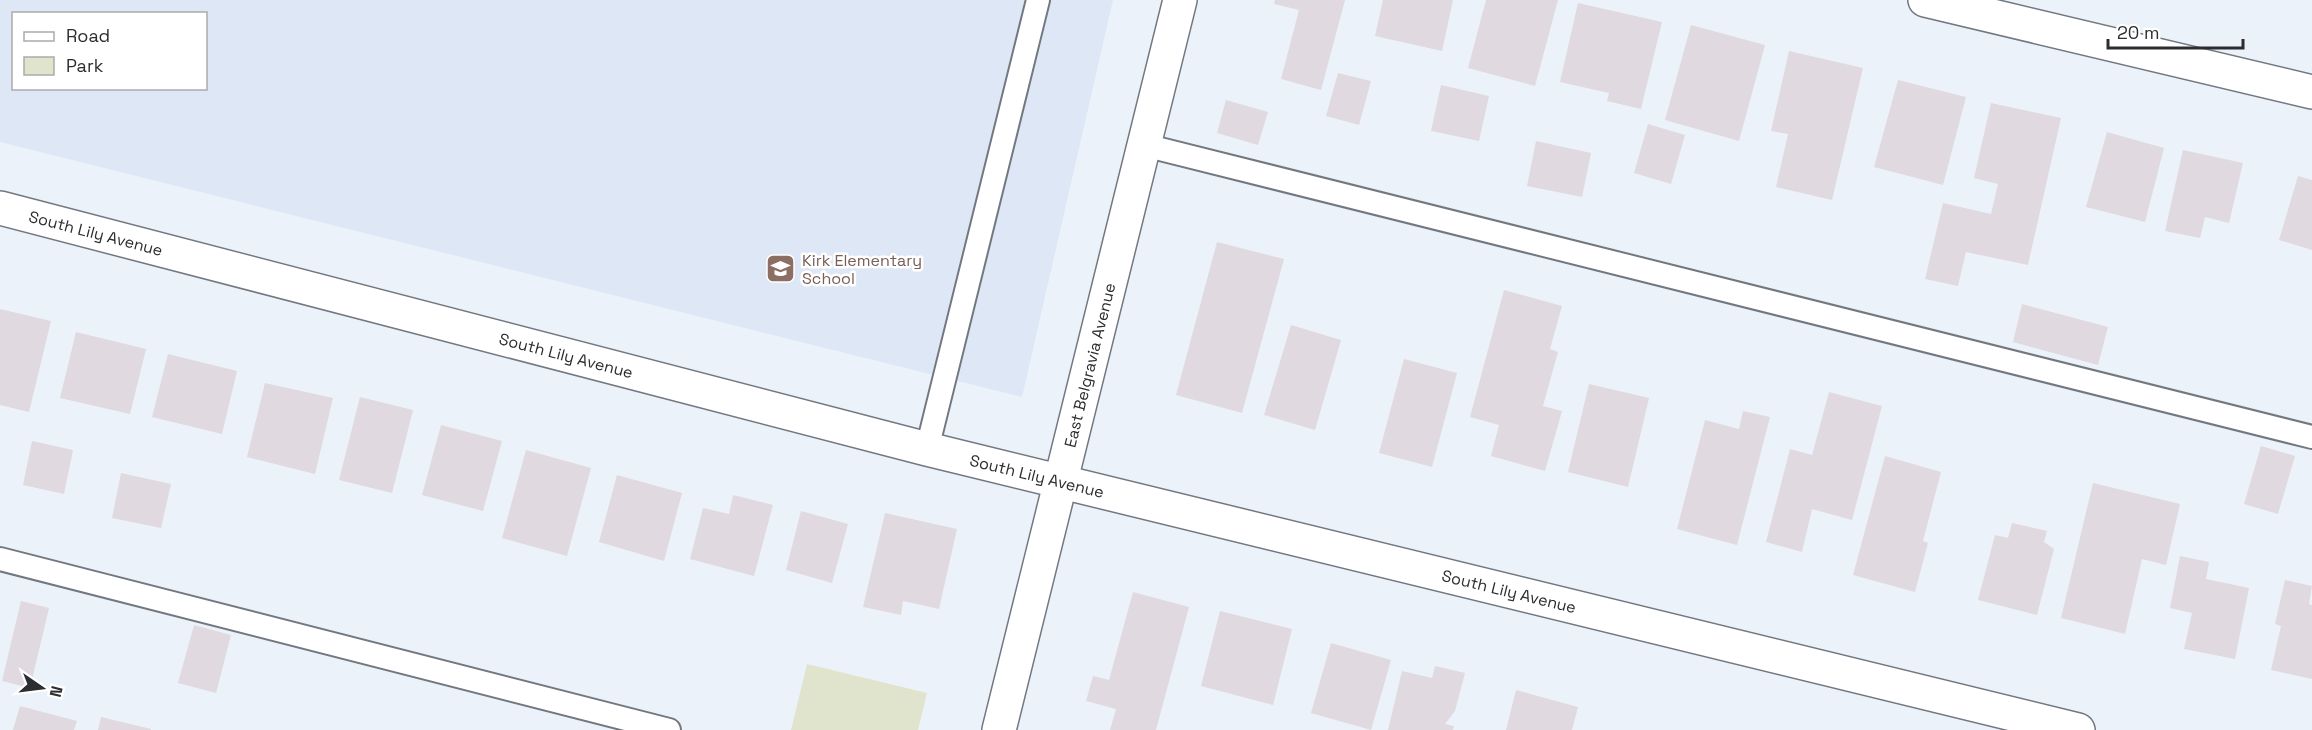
<svg xmlns="http://www.w3.org/2000/svg" width="2312" height="730" font-family="'Space Grotesk',sans-serif">
<style>
.built{fill:#dde7f6;fill-rule:evenodd}
.green{fill:#e1e4cd}
.building{fill:#e0d9e0}
.lines{fill:none;stroke-linecap:round;stroke-linejoin:round}
.service-casing{stroke:#737880;stroke-width:26}
.minor-casing{stroke:#737880;stroke-width:36}
.service{stroke:#fff;stroke-width:22}
.minor{stroke:#fff;stroke-width:33}
.labels{text-anchor:middle;dominant-baseline:central;stroke-width:5;stroke-linejoin:round;paint-order:stroke}
.street-label{font-size:16px;fill:#2b2d30;stroke:#fff}
.education-label{font-size:16px;fill:#785e54;stroke:#fff;text-anchor:start}
</style>
<rect width="100%" height="100%" fill="#ecf2fa"/>
<path class="built" d="M0,0h1113l-91,397 -1022,-255zM14,14h192v74h-192z"/>
<polygon class="green" points="807,664 927,693 918,730 791,730"/>
<g class="building">
<polygon points="1275,0 1345,0 1321,90 1281,79 1299,10 1274,4"/>
<polygon points="1383,0 1453,0 1442,51 1375,36"/>
<polygon points="1486,0 1558,0 1535,86 1468,68"/>
<polygon points="1578,3 1662,22 1641,109 1607,101 1609,93 1560,82"/>
<polygon points="1691,25 1765,45 1739,141 1665,120"/>
<polygon points="1789,51 1863,68 1832,200 1776,187 1788,134 1771,131"/>
<polygon points="1338,73 1371,81 1359,125 1326,116"/>
<polygon points="1898,80 1966,97 1943,185 1874,167"/>
<polygon points="1441,85 1489,96 1479,141 1431,131"/>
<polygon points="1226,100 1268,112 1258,145 1217,133"/>
<polygon points="1991,103 2061,118 2028,265 1966,252 1958,286 1925,279 1943,203 1991,214 1998,184 1974,178"/>
<polygon points="1648,124 1685,135 1671,184 1634,173"/>
<polygon points="2107,132 2164,148 2145,222 2086,207"/>
<polygon points="1536,141 1591,153 1582,197 1527,186"/>
<polygon points="2183,150 2243,163 2229,223 2205,217 2200,238 2165,231"/>
<polygon points="2298,176 2312,180 2312,250 2279,240"/>
<polygon points="1217,242 1284,259 1242,413 1176,395"/>
<polygon points="1504,290 1562,306 1550,349 1558,352 1543,406 1562,411 1545,471 1491,456 1499,425 1470,417"/>
<polygon points="2022,304 2108,327 2098,365 2013,342"/>
<polygon points="0,309 51,321 29,412 0,405"/>
<polygon points="1291,325 1341,340 1315,430 1264,415"/>
<polygon points="76,332 146,349 130,414 60,398"/>
<polygon points="168,354 237,371 222,434 152,417"/>
<polygon points="1404,359 1457,373 1432,467 1379,453"/>
<polygon points="265,383 333,398 315,474 247,457"/>
<polygon points="1589,384 1649,398 1628,487 1568,472"/>
<polygon points="1829,392 1882,406 1852,520 1812,509 1802,552 1766,542 1790,449 1812,455"/>
<polygon points="360,397 413,410 392,493 339,480"/>
<polygon points="1743,411 1770,417 1737,545 1677,529 1705,420 1739,429"/>
<polygon points="441,425 502,441 483,511 422,495"/>
<polygon points="32,441 73,450 64,494 23,485"/>
<polygon points="2261,446 2295,456 2278,514 2244,504"/>
<polygon points="526,450 591,468 567,556 502,538"/>
<polygon points="1885,456 1941,472 1923,541 1928,543 1915,592 1853,575"/>
<polygon points="121,473 171,484 161,528 112,518"/>
<polygon points="617,475 682,493 664,561 599,542"/>
<polygon points="2093,483 2180,504 2166,565 2142,559 2125,634 2061,618"/>
<polygon points="733,495 773,505 754,576 690,559 703,508 729,514"/>
<polygon points="801,511 848,524 832,583 786,570"/>
<polygon points="885,513 957,529 939,609 903,601 901,615 863,607"/>
<polygon points="2012,523 2047,531 2044,542 2054,549 2037,615 1978,600 1995,535 2008,538"/>
<polygon points="2180,556 2209,562 2206,579 2249,588 2235,659 2184,649 2192,613 2170,608"/>
<polygon points="2285,580 2312,586 2309,604 2312,605 2312,679 2271,670 2281,626 2275,624"/>
<polygon points="1133,592 1189,607 1156,730 1110,730 1116,709 1086,701 1093,676 1109,680"/>
<polygon points="21,601 49,608 30,688 2,681"/>
<polygon points="1220,611 1292,629 1273,705 1201,686"/>
<polygon points="194,625 231,635 216,693 178,683"/>
<polygon points="1331,643 1391,660 1371,730 1311,713"/>
<polygon points="1435,666 1465,673 1455,711 1445,724 1454,726 1453,730 1388,730 1402,671 1432,678"/>
<polygon points="1516,690 1578,707 1572,730 1506,730"/>
<polygon points="20,706 77,721 74,730 13,730"/>
<polygon points="101,717 151,729 151,730 98,730"/>
</g>
<g class="lines">
<defs>
<g id="service">
<polyline points="1144,145 2312,437"/>
<polyline points="927,449 1038,0"/>
<polyline points="0,559 669,730"/>
</g>
<g id="minor">
<polyline points="1925,0 2312,92"/>
<path id="s1" d="M0,208l927,241 1151,281"/>
<path id="s2" d="M999,730l181,-730"/>
</g>
</defs>
<use href="#service" class="service-casing"/>
<use href="#minor" class="minor-casing"/>
<use href="#service" class="service"/>
<use href="#minor" class="minor"/>
</g>
<defs>
<symbol id="school-square" viewBox="-11 -11 22 22"><rect x="-9" y="-9" width="18" height="18" rx="4" fill="#8d6e63" stroke="#fff"/><path d="M0-5L7-2L0 1L-7-2ZM-4 1L0 2.5L4 1V4Q0 6-4 4Z" fill="#fff"/></symbol>
</defs>
<g fill-rule="evenodd">
<use href="#school-square" x="764" y="252" width="33" height="33"/>
</g>
<g class="labels">
<g class="street-label">
<text stroke="none"><textPath href="#s1" startOffset="99">South Lily Avenue</textPath></text>
<text stroke="none"><textPath href="#s1" startOffset="585">South Lily Avenue</textPath></text>
<text stroke="none"><textPath href="#s2" startOffset="376">East Belgravia Avenue</textPath></text>
<text stroke="none"><textPath href="#s1" startOffset="1071">South Lily Avenue</textPath></text>
<text stroke="none"><textPath href="#s1" startOffset="1557">South Lily Avenue</textPath></text>
</g>
<g class="education-label">
<text x="802" y="260">Kirk Elementary<tspan x="802" dy="18">School</tspan></text>
</g>
</g>
<rect x="12" y="12" width="195" height="78" fill="#ffffff" stroke="#aaabac" stroke-width="1.5"/>
<rect x="24" y="32" width="30" height="9" fill="#ffffff" stroke="#aaabac" stroke-width="1.5"/>
<text x="66" y="42" font-size="18" fill="#2b2d30">Road</text>
<rect x="24" y="57" width="30" height="18" fill="#e1e4cd" stroke="#aaabac" stroke-width="1.5"/>
<text x="66" y="72" font-size="18" fill="#2b2d30">Park</text>
<g transform="translate(42 688) rotate(104)" stroke="#ffffff" stroke-width="4.5" paint-order="stroke">
<path d="M0-4.5L10 22L0 15L-10 22Z" fill="#2b2d30"/>
<text y="-9" font-size="16" font-weight="bold" text-anchor="middle" fill="#2b2d30">N</text>
</g>
<path d="M2108 39v9h135v-9" fill="none" stroke="#2b2d30" stroke-width="3"/>
<text x="2117" y="39" font-size="18" fill="#2b2d30" stroke="#ffffff" stroke-width="4.5" paint-order="stroke">20 m</text>
</svg>
